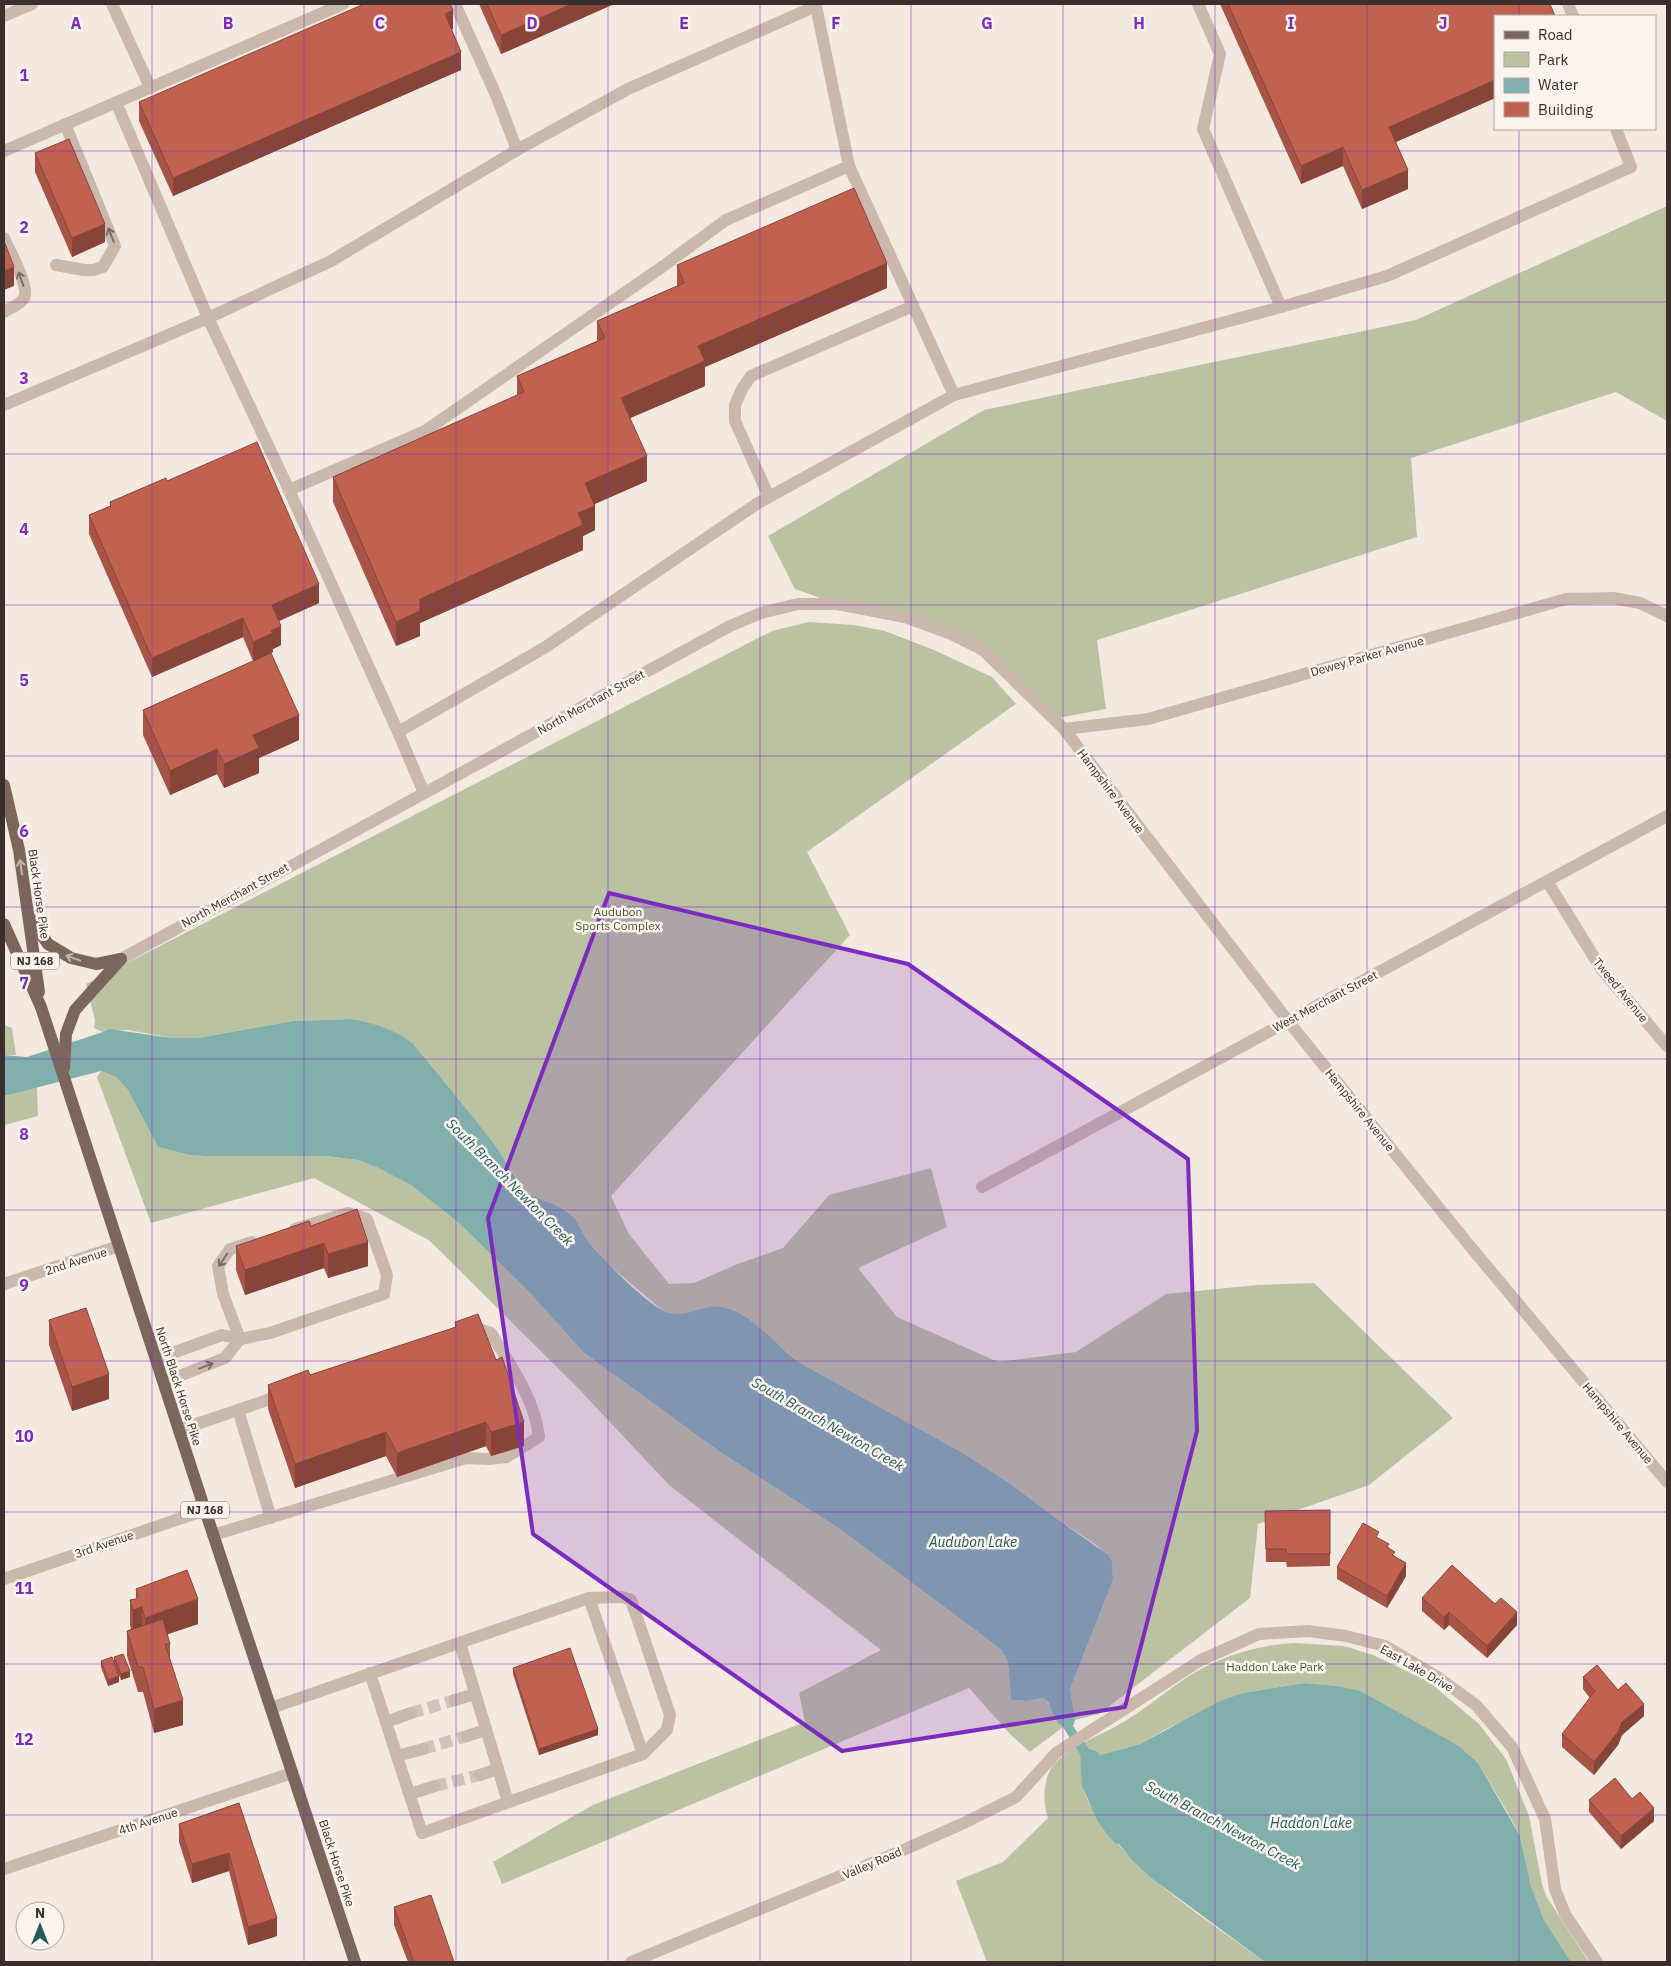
<svg xmlns="http://www.w3.org/2000/svg" width="1671" height="1966" font-family="'IBM Plex Sans',sans-serif">
<style>
.green{fill:#bac2a2}
.water{fill:#81afac}
.lines{fill:none;stroke-linecap:round;stroke-linejoin:round}
.minor-tunnel{stroke:#cec4bd;stroke-width:12;stroke-dasharray:12 6;stroke-linecap:butt}
.minor{stroke:#cbb8ad;stroke-width:12}
.major{stroke:#7b655d;stroke-width:12}
.wall{fill:#a65446}
.shaded-wall{fill:#874539}
.building{fill:#c16251;stroke:#874539}
.oneway{stroke:#7b6d66}
.oneway2{stroke:#c1b3ad}
.marked{fill:#7b2cbf;fill-opacity:0.2;stroke:#7b2cbf;stroke-width:4;stroke-linejoin:round}
.grid{fill:none;stroke:#7b2cbf;stroke-width:1;stroke-opacity:0.55}
.labels{text-anchor:middle;dominant-baseline:central;stroke-width:5;stroke-linejoin:round;paint-order:stroke}
.shield{fill:#faf3ee;stroke:#746a66;stroke-width:1}
.shield-label{font-size:11px;font-weight:bold;fill:#3a2f2c}
.street-label{font-size:12px;fill:#3a2f2c;stroke:#faf3ee}
.park-label{font-size:12px;fill:#4d5730;stroke:#faf3ee}
.water-label{font-size:14px;font-style:italic;fill:#225a58;stroke:#faf3ee}
.grid-label{font-size:16px;text-anchor:middle;font-weight:bold;fill:#7b2cbf;stroke:#faf3ee;stroke-width:5;stroke-linejoin:round;paint-order:stroke}
</style>
<rect width="100%" height="100%" fill="#f3e9e1"/>
<g class="green">
<polygon points="1667,206 1667,421 1616,392 1411,458 1417,537 1097,640 1106,709 1053,719 983,650 953,635 837,604 795,589 768,536 984,410 1416,320"/>
<polygon points="809,622 854,625 885,631 934,650 992,677 1016,704 807,852 850,935 611,1196 629,1234 669,1284 694,1283 735,1265 783,1248 829,1195 931,1168 947,1227 858,1268 897,1317 998,1362 1076,1352 1166,1294 1257,1285 1314,1283 1453,1418 1369,1485 1258,1524 1250,1598 1099,1714 1075,1720 1070,1689 1113,1580 1112,1561 1096,1545 1049,1513 1012,1485 963,1453 800,1363 758,1328 707,1307 681,1315 673,1315 662,1310 608,1264 588,1241 572,1216 566,1210 536,1198 524,1189 494,1145 384,1028 351,1019 293,1021 198,1038 172,1038 128,1030 103,1032 94,1028 95,1020 86,984 772,631"/>
<polygon points="4,1025 12,1028 16,1055 4,1055"/>
<path d="M101,1071l15,6 12,13 30,57 31,8 15,1h122l32,4 20,8 33,17 49,39 72,71 51,57 137,100 120,77 162,121 6,12 3,38 15,1 17,-3c10,8 10,21 20,29l-33,25 -19,-17 -42,-47 -467,196 -9,-22 100,-57 212,-83 -6,-29 82,-43 -212,-165 -92,-98 -147,-146 -116,-63 -163,45 -54,-146z"/>
<polygon points="37,1087 38,1116 4,1125 4,1096"/>
<path d="M1294,1643l50,3 29,9 56,27 50,42 27,35 23,57 13,68 4,12 43,66h-18l-27,-42 -13,-34 -11,-50 -12,-23 -30,-50 -19,-17 -121,-60 -34,-3 -61,10 -77,36 -26,15 -40,11 -20,-1c3,15 0,31 7,45 33,67 118,119 178,163h-278l-31,-81 47,-19 45,-44c-6,-17 -5,-41 7,-55 18,-18 44,-27 65,-39 32,-18 59,-46 93,-61 26,-12 53,-18 81,-20z"/>
</g>
<path class="water" d="M351,1019c22,4 44,10 62,25 27,33 55,66 81,100 10,14 18,30 29,44 13,15 35,13 49,28 7,7 10,17 16,25 13,17 56,60 74,69 22,12 37,-7 59,-3 29,4 56,40 79,56l163,90 49,32 37,28 59,42 4,6 1,19 -43,109 5,31 -2,6 16,23 7,2 4,4 40,-11 78,-42 25,-9 61,-10 34,3 22,5 99,55 19,17 42,73 11,50 13,34 27,42h-306l-115,-85 -18,-17 -13,-16 -4,-1 -9,-10 -9,-13 -15,-34 -2,-32 -17,-27 -6,-5 -9,-20 -5,-4 -17,3 -15,-1 -3,-38 -6,-12 -162,-121 -120,-77 -137,-100 -51,-57 -72,-71 -49,-39 -33,-17 -20,-8 -32,-4h-122l-15,-1 -31,-8 -30,-57 -12,-13 -15,-6 -97,25v-41l23,2 76,-25 6,-3 63,9h26l95,-17z"/>
<g class="lines">
<g class="minor-tunnel">
<polyline points="411,1713 455,1700"/>
<polyline points="423,1749 467,1736"/>
<polyline points="435,1786 480,1775"/>
</g>
<g class="minor">
<polyline points="112,4 150,87"/>
<polyline points="455,4 496,95 517,150"/>
<polyline points="1568,4 1573,16"/>
<polyline points="4,16 32,4"/>
<polyline points="4,151 343,4"/>
<path d="M4,238c5,12 26,48 20,60 -4,7 -14,10 -20,14"/>
<polyline points="56,265 84,270 93,270 103,267 115,246 65,124"/>
<polyline points="1281,307 1387,276 1631,167 1616,129"/>
<polyline points="954,395 1281,307 1203,129 1220,54 1198,4"/>
<polyline points="4,405 208,318 331,261 517,150 628,89 816,6 849,166 954,395 758,503 544,648 398,732 289,490 208,318 116,102"/>
<polyline points="289,490 425,431 662,267 726,220 849,166"/>
<polyline points="769,497 735,421 735,405 742,389 751,376 913,306"/>
<polyline points="1064,729 1148,719 1566,599 1613,598 1640,603 1667,616"/>
<polyline points="398,732 424,793"/>
<polyline points="1547,881 1602,970 1667,1046"/>
<polyline points="121,959 730,626 761,613 798,604 837,604 905,617 949,633 983,650 1064,729 1288,1021 1469,1245 1667,1482"/>
<polyline points="982,1187 1667,816"/>
<polyline points="4,1284 119,1246"/>
<polyline points="240,1339 223,1294 218,1266 230,1249 252,1242"/>
<polyline points="156,1359 222,1335 240,1339 270,1333 384,1294 387,1275 367,1219 348,1213 295,1229"/>
<polyline points="164,1382 225,1358 240,1339"/>
<polyline points="238,1410 271,1518"/>
<polyline points="179,1430 282,1395"/>
<path d="M213,1535l253,-77 22,1 19,-2 32,-20c-4,-38 -29,-72 -48,-104l-12,-4 -10,3"/>
<polyline points="4,1579 205,1510"/>
<polyline points="589,1598 622,1597 631,1600 670,1715 667,1730 643,1754"/>
<polyline points="460,1643 508,1802"/>
<polyline points="455,1700 475,1694"/>
<path d="M271,1708c106,-37 212,-73 318,-110l54,156 -221,79 -52,-160"/>
<polyline points="386,1722 411,1713"/>
<polyline points="467,1736 486,1730"/>
<polyline points="397,1756 423,1749"/>
<polyline points="480,1775 498,1769"/>
<polyline points="410,1794 435,1786"/>
<polyline points="4,1869 292,1773"/>
<polyline points="631,1962 901,1851 966,1822 1016,1797 1056,1753 1201,1660 1259,1634 1308,1631 1346,1636 1385,1646 1439,1678 1476,1705 1512,1747 1545,1819 1555,1889 1565,1914 1597,1962"/>
</g>
<g class="major">
<polyline points="4,785 19,850 39,992"/>
<polyline points="29,917 48,944 71,958 96,964 121,959"/>
<polyline points="4,924 41,1007 205,1510 355,1962"/>
<polyline points="64,1068 66,1034 75,1010 121,959"/>
</g>
</g>
<g class="wall">
<polygon points="479,4 614,4 501,54"/>
<polygon points="1220,4 1550,4 1495,16 1495,98 1396,142 1408,189 1362,209 1343,166 1301,184"/>
<polygon points="451,29 461,70 173,196 139,121 139,102 453,29"/>
<polygon points="35,153 105,242 72,257 35,172"/>
<polygon points="677,265 887,288 705,367 705,386 630,418 647,481 595,504 595,530 583,536 583,550 420,623 420,636 396,646 333,502 333,477 517,396 517,376 597,341 597,321 677,286"/>
<polygon points="167,481 319,603 279,621 281,645 273,649 273,652 271,653 299,740 259,758 259,773 224,788 217,774 170,795 143,735 143,710 253,661 243,637 152,677 89,534 89,515 110,506 110,502"/>
<polygon points="311,1226 368,1266 328,1278 324,1268 245,1295 236,1270 236,1246"/>
<polygon points="49,1320 109,1399 72,1411 49,1345"/>
<polygon points="455,1322 524,1446 491,1456 486,1446 397,1477 386,1456 295,1488 268,1409 268,1385 310,1375 455,1328"/>
<polygon points="1330,1510 1330,1566 1287,1567 1286,1562 1266,1562 1265,1511"/>
<polygon points="1379,1539 1389,1548 1395,1557 1406,1576 1387,1608 1337,1579 1337,1567"/>
<polygon points="136,1589 198,1624 167,1634 170,1644 170,1660 183,1725 154,1733 143,1692 138,1692 127,1656 127,1631 131,1629 130,1625 130,1600 136,1599"/>
<polygon points="1422,1598 1517,1625 1487,1658 1449,1625 1444,1630 1422,1611"/>
<polygon points="114,1657 130,1677 121,1680 119,1675 119,1682 108,1686 101,1667 101,1661 114,1661"/>
<polygon points="513,1668 598,1735 539,1755 513,1674"/>
<polygon points="1583,1677 1618,1690 1644,1716 1622,1735 1618,1745 1594,1775 1562,1747 1562,1734 1590,1698 1583,1689"/>
<polygon points="1632,1799 1654,1821 1621,1849 1589,1812 1589,1800"/>
<polygon points="239,1803 277,1936 248,1945 229,1871 192,1883 179,1842 179,1824"/>
<polygon points="394,1907 454,1962 408,1962 394,1925"/>
</g>
<g class="shaded-wall">
<polygon points="572,4 614,4 501,54 501,35"/>
<polygon points="453,10 453,29 445,33 445,14"/>
<polygon points="461,52 461,70 173,196 173,178"/>
<polygon points="1495,80 1495,98 1389,145 1389,127"/>
<polygon points="1343,147 1343,166 1301,184 1301,166"/>
<polygon points="1408,170 1408,189 1362,209 1362,190"/>
<polygon points="105,224 105,242 72,257 72,238"/>
<polygon points="887,263 887,288 705,367 705,386 621,422 621,398 698,346"/>
<polygon points="14,267 14,286 4,290 4,271"/>
<polygon points="647,456 647,481 585,508 585,483"/>
<polygon points="595,506 595,530 583,536 583,550 420,623 420,636 396,646 396,622 420,599 578,513"/>
<polygon points="319,584 319,603 272,624 272,605"/>
<polygon points="243,618 243,637 152,677 152,658"/>
<polygon points="281,626 281,645 273,649 273,652 253,661 253,642 271,631"/>
<polygon points="299,715 299,740 259,758 259,773 224,788 224,764 253,735"/>
<polygon points="217,749 217,774 170,795 170,771"/>
<polygon points="368,1242 368,1266 328,1278 328,1254"/>
<polygon points="324,1243 324,1268 245,1295 245,1270"/>
<polygon points="109,1374 109,1399 72,1411 72,1387"/>
<polygon points="486,1422 486,1446 397,1477 397,1453"/>
<polygon points="524,1422 524,1446 491,1456 491,1432"/>
<polygon points="386,1432 386,1456 295,1488 295,1464"/>
<polygon points="1406,1563 1406,1576 1387,1608 1387,1596"/>
<polygon points="198,1599 198,1624 145,1642 145,1618"/>
<polygon points="142,1607 142,1632 133,1635 133,1610"/>
<polygon points="1449,1612 1449,1625 1444,1630 1444,1617"/>
<polygon points="1517,1612 1517,1625 1487,1658 1487,1646"/>
<polygon points="130,1671 130,1677 121,1680 121,1674"/>
<polygon points="119,1676 119,1682 108,1686 108,1680"/>
<polygon points="183,1700 183,1725 154,1733 154,1709"/>
<polygon points="1644,1704 1644,1716 1622,1735 1618,1745 1594,1775 1594,1762 1622,1722"/>
<polygon points="598,1729 598,1735 539,1755 539,1749"/>
<polygon points="1654,1808 1654,1821 1621,1849 1621,1836"/>
<polygon points="229,1853 229,1871 192,1883 192,1864"/>
<polygon points="277,1918 277,1936 248,1945 248,1927"/>
</g>
<g class="building">
<polygon points="364,4 450,4 453,10 445,14 461,52 173,178 139,102"/>
<polygon points="487,4 572,4 501,35"/>
<polygon points="1228,4 1550,4 1555,16 1495,16 1495,80 1389,127 1408,170 1362,190 1343,147 1301,166"/>
<polygon points="69,139 105,224 72,238 35,153"/>
<polygon points="854,188 887,263 698,346 705,361 621,398 647,456 585,483 595,506 578,513 583,525 420,599 420,611 396,622 333,477 524,392 517,376 605,338 597,321 684,283 677,265"/>
<polygon points="4,241 14,267 4,271"/>
<polygon points="257,442 319,584 272,605 281,626 271,631 273,633 253,642 243,618 152,658 89,515 111,506 110,502 166,478 167,481"/>
<polygon points="271,653 299,715 253,735 259,748 224,764 217,749 170,771 143,710"/>
<polygon points="357,1209 368,1242 328,1254 324,1243 245,1270 236,1246 309,1221 311,1226"/>
<polygon points="86,1308 109,1374 72,1387 49,1320"/>
<polygon points="478,1314 496,1360 502,1357 524,1422 491,1432 486,1422 397,1453 386,1432 295,1464 268,1385 308,1370 310,1375 456,1327 455,1322"/>
<polygon points="1330,1510 1330,1554 1287,1554 1286,1549 1266,1549 1265,1511"/>
<polygon points="1363,1523 1379,1532 1376,1537 1389,1544 1387,1547 1395,1552 1392,1555 1406,1563 1387,1596 1337,1567"/>
<polygon points="1452,1565 1495,1604 1501,1598 1517,1612 1487,1646 1449,1612 1444,1617 1422,1598"/>
<polygon points="187,1570 198,1599 145,1618 142,1607 133,1610 130,1600 136,1599 138,1596 136,1589"/>
<polygon points="163,1619 170,1644 165,1644 183,1700 154,1709 143,1667 138,1667 127,1631"/>
<polygon points="570,1648 598,1729 539,1749 513,1668"/>
<polygon points="123,1654 130,1671 121,1674 114,1657"/>
<polygon points="112,1657 119,1676 108,1680 101,1661"/>
<polygon points="1597,1665 1618,1690 1626,1683 1644,1704 1622,1722 1618,1732 1594,1762 1562,1734 1595,1691 1583,1677"/>
<polygon points="1615,1778 1632,1799 1640,1792 1654,1808 1621,1836 1589,1800"/>
<polygon points="239,1803 277,1918 248,1927 229,1853 192,1864 179,1824"/>
<polygon points="431,1895 454,1962 414,1962 394,1907"/>
</g>
<defs><path id="oneway-shaft" d="M-6 0H5M1.5-3L5.5 0L1.5 3" fill="none" stroke-width="1.6" stroke-linecap="round" stroke-linejoin="round" transform="scale(1.25)"/></defs>
<g class="oneway">
<use href="#oneway-shaft" transform="translate(111 235) rotate(-112)"/>
<use href="#oneway-shaft" transform="translate(21 279) rotate(-110)"/>
<use href="#oneway-shaft" transform="translate(223 1260) rotate(123)"/>
<use href="#oneway-shaft" transform="translate(206 1366) rotate(-21)"/>
</g>
<g class="oneway2">
<use href="#oneway-shaft" transform="translate(21 867) rotate(-98)"/>
<use href="#oneway-shaft" transform="translate(73 958) rotate(-160)"/>
</g>
<path class="marked" d="M609,893l299,71 280,195 9,272 -72,276 -283,44 -309,-217 -45,-316z"/>
<path class="grid" d="M152,4v1958M304,4v1958M456,4v1958M608,4v1958M760,4v1958M911,4v1958M1063,4v1958M1215,4v1958M1367,4v1958M1519,4v12M1519,129v1833M4,151h1663M4,302h1663M4,454h1663M4,605h1663M4,756h1663M4,907h1663M4,1059h1663M4,1210h1663M4,1361h1663M4,1512h1663M4,1664h1663M4,1815h1663"/>
<g class="labels">
<g class="shield">
<rect x="11" y="952.5" width="48" height="17" rx="4"/>
<rect x="181" y="1501.5" width="48" height="17" rx="4"/>
</g>
<g class="shield-label">
<text x="35" y="961">NJ 168</text>
<text x="205" y="1510">NJ 168</text>
</g>
<g class="street-label">
<text transform="translate(1367 656) rotate(-16)">Dewey Parker Avenue</text>
<text transform="translate(591 702) rotate(-29)">North Merchant Street</text>
<text transform="translate(1111 791) rotate(53)">Hampshire Avenue</text>
<text transform="translate(39 894) rotate(82)">Black Horse Pike</text>
<text transform="translate(235 895) rotate(-29)">North Merchant Street</text>
<text transform="translate(1621 990) rotate(51)">Tweed Avenue</text>
<text transform="translate(1325 1001) rotate(-28)">West Merchant Street</text>
<text transform="translate(1360 1110) rotate(51)">Hampshire Avenue</text>
<text transform="translate(76 1261) rotate(-18)">2nd Avenue</text>
<text transform="translate(179 1386) rotate(72)">North Black Horse Pike</text>
<text transform="translate(1618 1423) rotate(50)">Hampshire Avenue</text>
<text transform="translate(104 1544) rotate(-19)">3rd Avenue</text>
<text transform="translate(1417 1668) rotate(30)">East Lake Drive</text>
<text transform="translate(148 1821) rotate(-18)">4th Avenue</text>
<text transform="translate(337 1863) rotate(72)">Black Horse Pike</text>
<text transform="translate(872 1863) rotate(-23)">Valley Road</text>
</g>
<g class="park-label">
<text x="618" y="911">Audubon<tspan x="618" dy="14">Sports Complex</tspan></text>
<text x="1275" y="1666">Haddon Lake Park</text>
</g>
<g class="water-label">
<text transform="translate(510 1182) rotate(45)">South Branch Newton Creek</text>
<text transform="translate(828 1424) rotate(30)">South Branch Newton Creek</text>
<text x="973" y="1542">Audubon Lake</text>
<text x="1311" y="1823">Haddon Lake</text>
<text transform="translate(1223 1825) rotate(28)">South Branch Newton Creek</text>
</g>
</g>
<g class="grid-label">
<text x="76" y="29">A</text>
<text x="228" y="29">B</text>
<text x="380" y="29">C</text>
<text x="532" y="29">D</text>
<text x="684" y="29">E</text>
<text x="836" y="29">F</text>
<text x="987" y="29">G</text>
<text x="1139" y="29">H</text>
<text x="1291" y="29">I</text>
<text x="1443" y="29">J</text>
<text x="24" y="81">1</text>
<text x="24" y="233">2</text>
<text x="24" y="384">3</text>
<text x="24" y="535">4</text>
<text x="24" y="686">5</text>
<text x="24" y="837">6</text>
<text x="24" y="989">7</text>
<text x="24" y="1140">8</text>
<text x="24" y="1291">9</text>
<text x="24" y="1442">10</text>
<text x="24" y="1594">11</text>
<text x="24" y="1745">12</text>
</g>
<rect width="1671" height="1966" fill="none" stroke="#3a2f2c" stroke-width="10"/>
<rect x="1494" y="15" width="162" height="115" fill="#faf3ee" stroke="#ada5a0"/>
<rect x="1504" y="31" width="25" height="8" fill="#7b655d" stroke="#ada5a0"/>
<text x="1538" y="40" font-size="15" fill="#3a2f2c">Road</text>
<rect x="1504" y="52" width="25" height="15" fill="#bac2a2" stroke="#ada5a0"/>
<text x="1538" y="65" font-size="15" fill="#3a2f2c">Park</text>
<rect x="1504" y="78" width="25" height="15" fill="#81afac" stroke="#ada5a0"/>
<text x="1538" y="90" font-size="15" fill="#3a2f2c">Water</text>
<rect x="1504" y="102" width="25" height="15" fill="#c16251" stroke="#ada5a0"/>
<text x="1538" y="115" font-size="15" fill="#3a2f2c">Building</text>
<g transform="translate(40 1926)"><circle r="24" fill="#faf3ee" stroke="#ada5a0"/>
<path d="M0-4L9 19L0 12L-9 19Z" fill="#225a58"/>
<text y="-8" font-size="14" font-weight="bold" text-anchor="middle" fill="#3a2f2c">N</text>
</g>
</svg>
